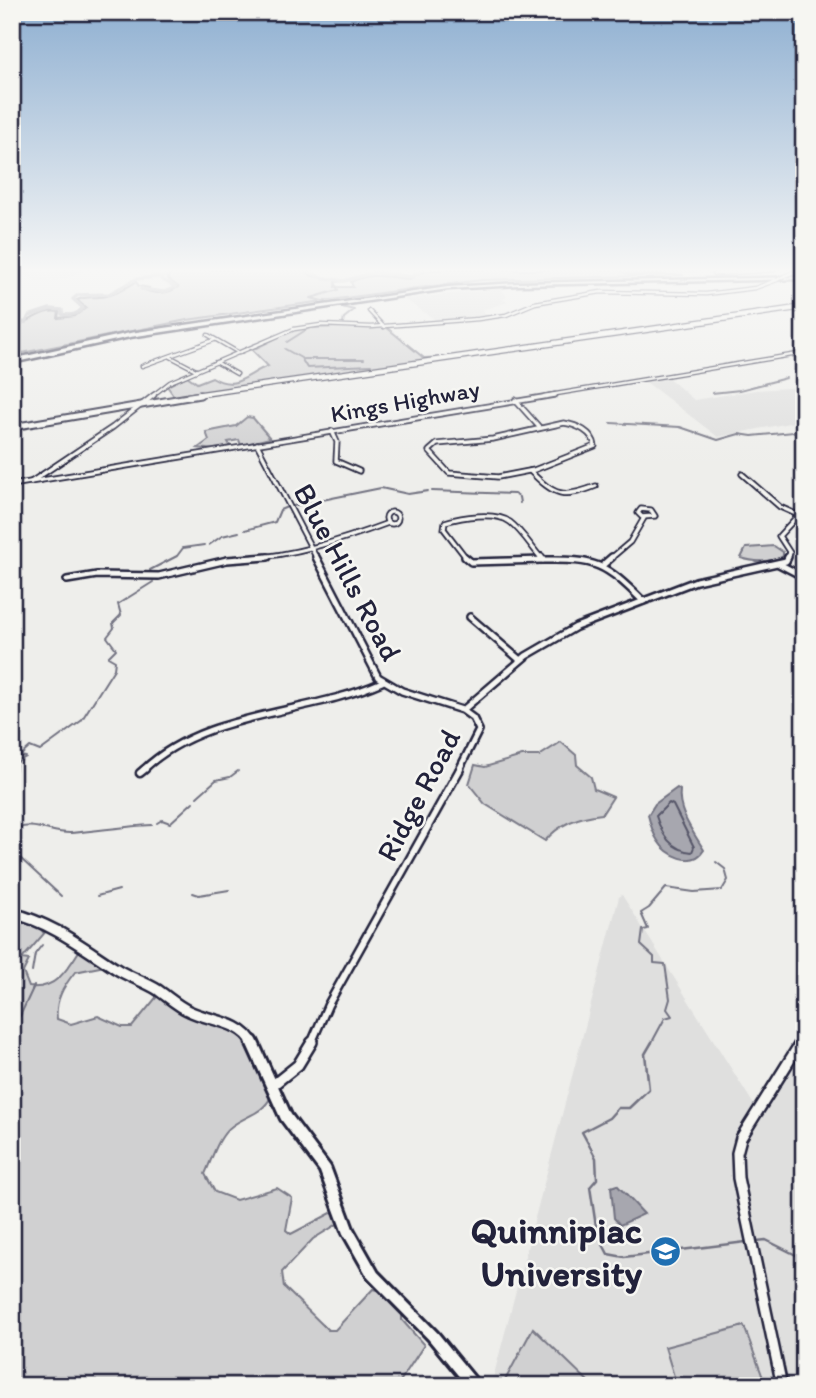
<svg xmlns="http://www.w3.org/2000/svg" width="816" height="1398" font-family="Itim,sans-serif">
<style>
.built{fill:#dfdfde}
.green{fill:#d0d0d1;stroke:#797986;stroke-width:2}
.water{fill:#a7a7af;stroke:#727281;stroke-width:2}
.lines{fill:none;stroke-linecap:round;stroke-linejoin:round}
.shore{stroke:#575769;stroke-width:2}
.stream-far1{stroke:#727281;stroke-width:2}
.stream{stroke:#727281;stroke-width:2.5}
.river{stroke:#a7a7af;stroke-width:3.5}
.minor-far4-casing{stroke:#22223b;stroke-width:5}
.minor-far3-casing{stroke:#22223b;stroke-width:7}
.minor-far2-casing{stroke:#22223b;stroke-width:10}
.minor-far1-casing{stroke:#22223b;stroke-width:11}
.minor-casing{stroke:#22223b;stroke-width:14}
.major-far3-casing{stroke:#22223b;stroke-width:7}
.major-far2-casing{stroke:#22223b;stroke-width:9}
.major-far1-casing{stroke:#22223b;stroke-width:14}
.major-casing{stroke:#22223b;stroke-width:17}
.highway-casing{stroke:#22223b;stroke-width:5}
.minor-far4{stroke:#f6f6f2;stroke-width:2.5}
.minor-far3{stroke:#f6f6f2;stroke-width:3.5}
.minor-far2{stroke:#f6f6f2;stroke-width:5}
.minor-far1{stroke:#f6f6f2;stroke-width:6}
.minor{stroke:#f6f6f2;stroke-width:9}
.major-far3{stroke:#f6f6f2;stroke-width:4.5}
.major-far2{stroke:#f6f6f2;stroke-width:5}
.major-far1{stroke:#f6f6f2;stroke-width:9}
.major{stroke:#f6f6f2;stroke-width:11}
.highway{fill:#f6f6f2;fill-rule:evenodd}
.minor-bridge-casing{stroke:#22223b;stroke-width:5;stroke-linecap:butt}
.minor-bridge{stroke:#f6f6f2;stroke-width:2.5}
.labels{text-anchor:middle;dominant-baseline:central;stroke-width:5;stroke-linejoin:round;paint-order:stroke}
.far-street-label{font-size:24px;fill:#22223b;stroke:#f6f6f2}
.street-label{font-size:30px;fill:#22223b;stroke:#f6f6f2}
.near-poi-label{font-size:37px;font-weight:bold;fill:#22223b;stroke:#f6f6f2;text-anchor:end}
</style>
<rect width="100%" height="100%" fill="#eeeeeb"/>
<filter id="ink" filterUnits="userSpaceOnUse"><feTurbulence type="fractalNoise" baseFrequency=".0143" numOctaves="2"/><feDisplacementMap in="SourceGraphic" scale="14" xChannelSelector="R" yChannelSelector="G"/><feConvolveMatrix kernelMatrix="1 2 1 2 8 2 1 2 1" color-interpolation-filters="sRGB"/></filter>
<g filter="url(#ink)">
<g class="built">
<polygon points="12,270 86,270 63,279 46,282 34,280 28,276 12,278"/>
<polygon points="501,289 507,297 503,299 508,302 482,310 488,317 437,321 404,299"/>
<polygon points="665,375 694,400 756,390 804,387 804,420 718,437 642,379"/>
<polygon points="622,895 761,1116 804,1049 804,1386 491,1386 619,897"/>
</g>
<g class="green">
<path d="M173,270h131l8,6 24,3 -1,8h18l-2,-5c19,-10 37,-5 59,-3l9,-6 14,-3h185l10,4 56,1 -202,5 -72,9 -223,31 -175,35v-28c17,-3 30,-19 47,-15l-1,6 17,-2 11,-8 -9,-8c9,-4 13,-2 22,-3 13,0 27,-9 37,-15l3,4 11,2 -7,1c9,6 26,5 35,-2l-11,-9z"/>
<path d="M322,326l64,1 38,31 23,-1 -273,39 -7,-10 20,-10 10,7 15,-6c24,15 34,-3 56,-11l-16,-16 41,-20z"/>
<polygon points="247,417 253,418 270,438 241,445 239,440 228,442 231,447 214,450 198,448 209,440 206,432 236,426"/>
<path d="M774,546l9,6v4c-11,7 -30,6 -42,2l5,-10z"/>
<path d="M561,742l15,13 1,10 14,12 3,12 19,8 -11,17c-22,2 -43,10 -57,27l-60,-37 -16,-20 6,-19 10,2 37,-11h17z"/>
<path d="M12,916l36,13 -26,30 7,1 -6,12 6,15c27,3 39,-18 52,-39l24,18 -30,6c-12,15 -20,28 -18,47l14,5 27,-8 24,11h10l27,-33 87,43 25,60c-9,17 -24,18 -39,29 -14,10 -20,33 -27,48l10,18 21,8 41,-12 15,10 -6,32 5,4 44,-23 4,12 -26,16 -31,33 2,15 44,43h7l38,-41 7,2 22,21v8l22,25 -27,41h-385z"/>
<polygon points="744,1326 766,1386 677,1386 665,1347"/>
<polygon points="533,1328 593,1386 502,1386"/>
</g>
<g class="water">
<path d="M677,788l3,2c-3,21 13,42 24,60 -11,18 -37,6 -46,-9 -5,-7 -8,-18 -10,-26l7,-11z"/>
<polygon points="617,1185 644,1214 620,1225 614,1218 611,1187"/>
</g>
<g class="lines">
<path class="shore" d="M669,803l4,2 21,42 -2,5c-21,-2 -30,-17 -36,-36z"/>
<g class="stream-far1">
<polyline points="326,302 311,298 338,290 335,282 344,281"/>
<polyline points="338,306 354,310 344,318 343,324"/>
<polyline points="287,342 309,328 340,327"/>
<polyline points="285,349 301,358 307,368 371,365"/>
<polyline points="303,359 364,359"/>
<polyline points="795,376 804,375"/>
<polyline points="712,393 740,390 786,378"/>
<polyline points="611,423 680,427 718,440 739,434 752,436 804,431"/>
<polyline points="432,491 514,494 519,497 520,503"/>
<polyline points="293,506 381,488 408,494 428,491"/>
<polyline points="245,530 275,522 280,510 287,507"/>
<polyline points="209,545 222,536 239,532"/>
<polyline points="150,570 177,556 183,548 204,545"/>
<polyline points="12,772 15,772 16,763 26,757 20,756 30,747 40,751 81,721 114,669 115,661 108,657 116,649 107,637 114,628 113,623 121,615 118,604 153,582"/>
<polyline points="197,797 216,780 230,777 238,771"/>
<polyline points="157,823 162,820 170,823 193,802"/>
<path d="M12,829c21,-8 40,5 59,4 27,-2 54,-7 81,-8"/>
<polyline points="12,858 20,858 61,896"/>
<polyline points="193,893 199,895 229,890"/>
<polyline points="97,896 119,890"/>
<polyline points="12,921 33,924"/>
<polyline points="38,926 44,933"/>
<polyline points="32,972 35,954 42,945"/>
<polyline points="12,1023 20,1016 34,986"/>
<polyline points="651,1044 665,1018 672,1016 667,1009 670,999 665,964 654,963 654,957 641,945 643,930 648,929 641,913 649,908 666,888 694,892 722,890 728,880 725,869 716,862"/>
</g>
<g class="stream">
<polyline points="652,1042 645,1054 649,1089 629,1108 618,1108 609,1118 582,1132 596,1158 597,1179 590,1187 597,1233 608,1254 624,1257 746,1242"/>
<polyline points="757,1241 766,1240 804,1259"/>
<path d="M804,1262c-15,27 -6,56 0,85"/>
</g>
<g class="river">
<polyline points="305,270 320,277 344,281 375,272 411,277 423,270"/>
<polyline points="622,270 637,273 696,270"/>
<polyline points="141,289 164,292 176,287 161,279"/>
<path d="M12,324l14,-2 3,-6 21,-7 12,1v4c9,2 15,1 21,-6l-10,-9 5,-4 31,-1 27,-15 30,-3 -1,-6"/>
</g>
<defs>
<g id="minor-far4">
<polyline points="714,274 774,270"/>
<polyline points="784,276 798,270"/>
<polyline points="794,309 804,315"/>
<polyline points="369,311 384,327"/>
<polyline points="208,335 239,353"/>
<polyline points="171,357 196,370"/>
<polyline points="216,362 237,374"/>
<polyline points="142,366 214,340"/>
<polyline points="152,396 170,382 294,329 321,325 371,327 478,319 506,315 535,303 601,292 706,294 755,288 777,280"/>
<polyline points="544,396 804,353"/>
</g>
<g id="minor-far3">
<polyline points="515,400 540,428"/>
<path d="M564,423c13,2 29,9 31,23l-61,24 -36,7 -49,-4 -20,-22 8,-7 56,-5z"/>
<polyline points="332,431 337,442 336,461 359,471"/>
<polyline points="257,444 317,559"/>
<path d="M530,471c25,25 33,28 66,15"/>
<polyline points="742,474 780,507 798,515"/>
<polyline points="31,482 113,427 154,395"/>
<polyline points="12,485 555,395"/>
<polygon points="641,509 651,510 655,516 642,517 638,513"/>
<circle cx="392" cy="518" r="6"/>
<path d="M241,559c51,-3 99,-18 147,-36"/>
<path d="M467,559l-23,-30 1,-7c16,-5 50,-11 65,0 12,9 22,26 32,37"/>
<polyline points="610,559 630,542 644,518"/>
<polyline points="787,559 790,553 779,536 804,509"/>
</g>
<g id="minor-far2">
<polyline points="316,557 378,677 402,691 462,710 473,718 479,730 459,770"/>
<polyline points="465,557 471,562 543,560 541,557"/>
<path d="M543,560c54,-1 61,3 100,41"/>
<polyline points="604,564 612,557"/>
<polyline points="779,564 804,577"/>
<polyline points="67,580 97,575 159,576 227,560 268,557"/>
<polyline points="470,617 520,660"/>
<polyline points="463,710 526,656 576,627 696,581 786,561 788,557"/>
<path d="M143,770c63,-60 163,-54 239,-88"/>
</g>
<g id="minor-far1">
<polyline points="140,773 145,769"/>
<polyline points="311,1044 328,1005 460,769"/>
<polyline points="800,1044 804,1037"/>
</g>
<g id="minor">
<polyline points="273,1085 298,1065 312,1042"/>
<polyline points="782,1386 738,1178 737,1153 741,1138 801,1042"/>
</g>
<polyline id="major-far3" points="188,396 804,307"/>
<polyline id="major-far2" points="12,427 200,395"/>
<path id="major-far1" d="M12,913c40,10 69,33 103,55 13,9 29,13 43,22 10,7 20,16 31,21 20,10 54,10 64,33"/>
<polyline id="major" points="252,1042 286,1117 325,1169 348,1231 373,1275 433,1336 474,1386"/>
<polygon id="highway" points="804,277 804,279 518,285 448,289 130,337 12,363 12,359 130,333 448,287 518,283"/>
</defs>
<use href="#minor-far4" class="minor-far4-casing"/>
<use href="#minor-far3" class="minor-far3-casing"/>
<use href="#minor-far2" class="minor-far2-casing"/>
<use href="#minor-far1" class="minor-far1-casing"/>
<use href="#minor" class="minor-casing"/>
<use href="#major-far3" class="major-far3-casing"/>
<use href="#major-far2" class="major-far2-casing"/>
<use href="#major-far1" class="major-far1-casing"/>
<use href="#major" class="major-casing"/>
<use href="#highway" class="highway-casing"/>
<use href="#minor-far4" class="minor-far4"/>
<use href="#minor-far3" class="minor-far3"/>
<use href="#minor-far2" class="minor-far2"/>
<use href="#minor-far1" class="minor-far1"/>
<use href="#minor" class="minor"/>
<use href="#major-far3" class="major-far3"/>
<use href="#major-far2" class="major-far2"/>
<use href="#major-far1" class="major-far1"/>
<use href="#major" class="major"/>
<use href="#highway" class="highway"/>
<defs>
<polyline id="minor-bridge" points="777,280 784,276"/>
</defs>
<use href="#minor-bridge" class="minor-bridge-casing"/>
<use href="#minor-bridge" class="minor-bridge"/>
</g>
</g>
<linearGradient id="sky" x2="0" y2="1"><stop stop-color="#8eafd1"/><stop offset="0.58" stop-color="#f7f7f6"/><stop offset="1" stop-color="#f7f7f6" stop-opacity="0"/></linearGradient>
<rect width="816" height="466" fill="url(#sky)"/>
<defs>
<symbol id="university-disc" viewBox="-11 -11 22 22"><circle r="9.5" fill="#1f6fb2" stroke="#f6f6f2"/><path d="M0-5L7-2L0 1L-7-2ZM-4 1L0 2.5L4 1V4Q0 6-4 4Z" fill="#fff"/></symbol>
</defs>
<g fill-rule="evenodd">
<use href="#university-disc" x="648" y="1234" width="35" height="35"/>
</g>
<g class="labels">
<g class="far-street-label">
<text transform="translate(405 401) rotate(-10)">Kings Highway</text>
</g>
<g class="street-label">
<text transform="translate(348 572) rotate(62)">Blue Hills Road</text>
<text transform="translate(418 795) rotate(-62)">Ridge Road</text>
</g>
<g class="near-poi-label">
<text x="642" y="1230">Quinnipiac<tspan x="642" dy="43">University</tspan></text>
</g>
</g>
<rect width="816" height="1398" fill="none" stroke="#f6f6f2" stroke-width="42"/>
<rect x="21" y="21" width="774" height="1356" fill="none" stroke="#22223b" stroke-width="2.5" filter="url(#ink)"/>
</svg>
